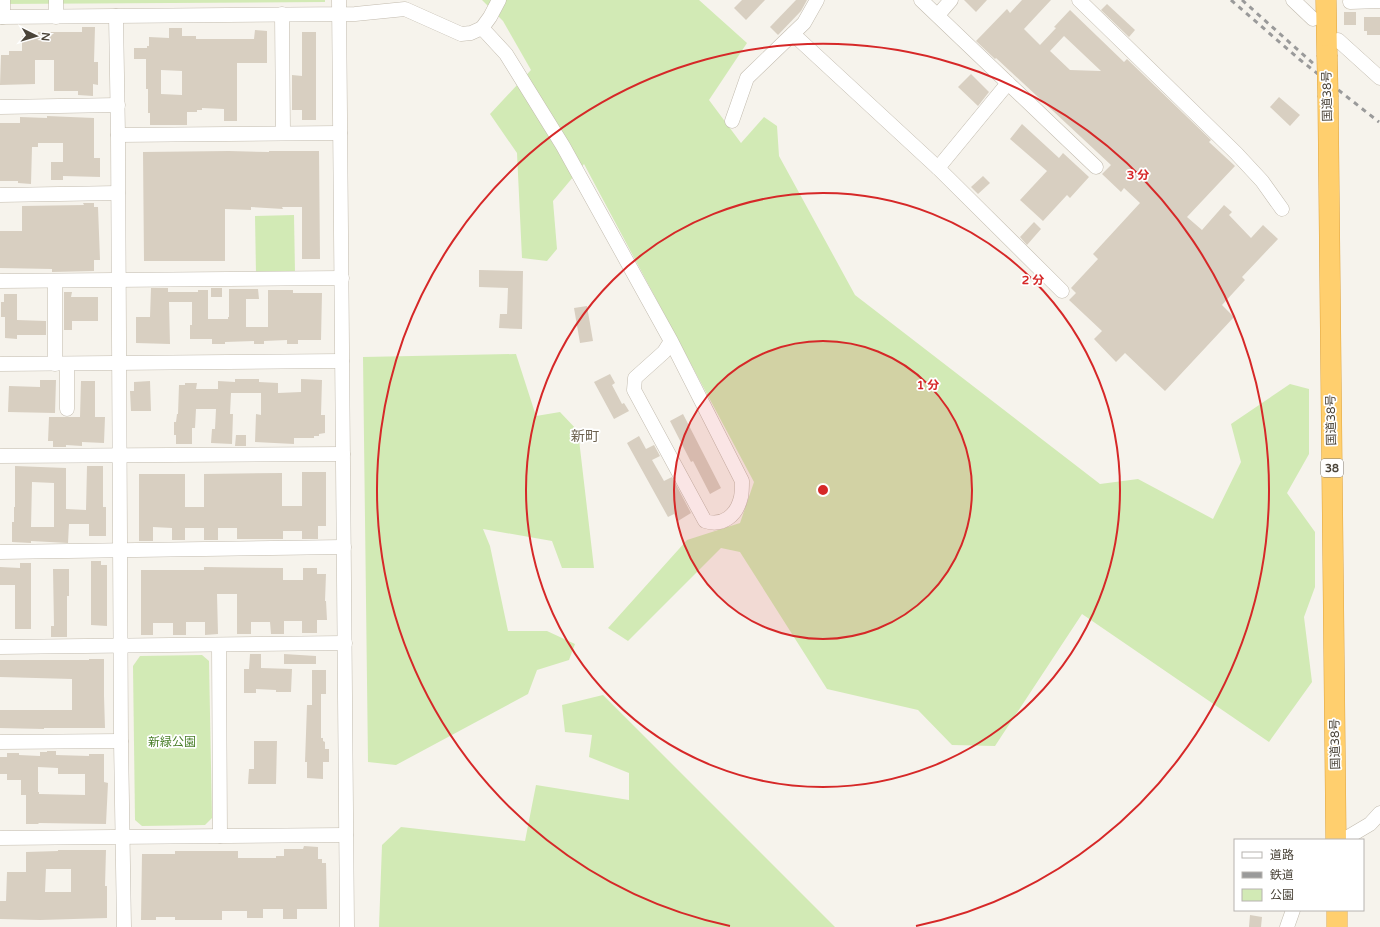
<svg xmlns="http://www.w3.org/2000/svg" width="1380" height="927" font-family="'Varela Round','Noto Sans JP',sans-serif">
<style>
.green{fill:#d2eab5}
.building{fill:#d8cfc1;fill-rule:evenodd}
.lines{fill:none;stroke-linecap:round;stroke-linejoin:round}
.minor-casing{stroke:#c2bbae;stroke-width:15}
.highway-casing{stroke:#e0a43c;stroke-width:21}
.minor{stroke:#fff;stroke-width:14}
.highway{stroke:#ffcf6e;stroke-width:20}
.rail{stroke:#9a9a9a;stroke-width:3;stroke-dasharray:5 5;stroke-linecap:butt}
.highway-bridge-casing{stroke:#e0a43c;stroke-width:21;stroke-linecap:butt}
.highway-bridge{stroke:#ffcf6e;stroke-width:20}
.ring{fill:none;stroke:#d62828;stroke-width:2}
.labels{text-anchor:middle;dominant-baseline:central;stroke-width:3.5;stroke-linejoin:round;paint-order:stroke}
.shield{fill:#fff;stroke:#817c74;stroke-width:1}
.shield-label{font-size:11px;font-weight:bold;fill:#4b4439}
.street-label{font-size:12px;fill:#4b4439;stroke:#fff}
.park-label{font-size:12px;fill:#4a7f2a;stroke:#fff}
.quarter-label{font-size:14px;fill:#6e6250;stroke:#fff}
.centre{fill:#d62828;stroke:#fff;stroke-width:2}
.ring-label{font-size:12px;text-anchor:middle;font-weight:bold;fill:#d62828;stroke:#fff;stroke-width:3.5;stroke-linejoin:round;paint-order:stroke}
</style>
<rect width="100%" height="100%" fill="#f6f3ec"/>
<g class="green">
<polygon points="0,0 325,0 325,2 0,4"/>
<polygon points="482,0 699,0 747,43 709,100 741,143 764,117 777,126 779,156 855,295 1100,484 1138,479 1213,519 1241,462 1231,424 1290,384 1309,389 1309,454 1287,493 1315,532 1315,587 1304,617 1312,682 1269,742 1082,614 995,746 952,745 918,710 827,689 740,552 721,548 628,641 608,628 687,540 740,523 754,482 584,164 553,201 557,249 547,261 522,258 517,153 490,114 531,70 503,21"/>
<polygon points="294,215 295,273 256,274 255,216"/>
<polygon points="516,354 536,416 560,412 578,431 594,568 562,568 552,541 483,529 490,546 508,631 547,631 575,644 569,660 537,670 528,694 396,765 368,762 363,357"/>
<polygon points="202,655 209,661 212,818 205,825 142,826 135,820 133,666 140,656"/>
<polygon points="603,695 835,927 379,927 382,845 401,827 525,841 536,785 629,800 629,773 589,757 592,735 565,732 562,705"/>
</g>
<g class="building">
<polygon points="742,0 765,0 746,20 734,8"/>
<polygon points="796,0 807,0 801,11 778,35 770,27"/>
<polygon points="964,0 987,0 976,12"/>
<path d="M1022,0h29l-27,29 16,16 16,-17 -2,-1 16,-17 54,52 3,-3 84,81 -2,2 26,24 -48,51 15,13 22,-25 8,7 -3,3 22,23 12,-13 15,14 -36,38 3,3 -23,25 12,12 -69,74 -40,-38 -9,9 -22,-23 8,-8 -33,-31 7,-7 -5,-5 27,-29 -5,-5 47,-51 -16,-15 -3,4 -19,-18 9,-9 -115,-107 -1,1 -19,-18 31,-32 3,4zM1064,36l37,35 -31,-1 -20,-19z"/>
<polygon points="1107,4 1135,30 1129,37 1101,10"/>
<rect x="1344" y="12" width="12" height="13"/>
<polygon points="1364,17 1380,17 1380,35 1367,35 1367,31 1364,31"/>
<polygon points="82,27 95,27 94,62 98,62 98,85 93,84 93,96 78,95 78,91 54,91 54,60 35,60 35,84 0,85 1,55 9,55 9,51 22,51 22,36 38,36 38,32 82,32"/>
<path d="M169,28h13v8h14v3h58l1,-9 12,1v32h-30v58h-13v-12l-22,-1v2h-5v2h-10v13h-37v-12h-2v-24h-2v-30h-12v-11h13v-2h2v-9l20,1zM161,70l21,1v24l-21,-1z"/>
<polygon points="302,32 316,32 316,120 302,120 302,110 292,110 292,75 302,76"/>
<polygon points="971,74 989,92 978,106 958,87"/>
<polygon points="1279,97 1300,115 1290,126 1270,107"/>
<polygon points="47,116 94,118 94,158 100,158 100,177 63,176 63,180 51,180 51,162 63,162 63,143 38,143 38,147 32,147 31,184 18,183 18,181 0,181 0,123 20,123 20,117 47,118"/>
<polygon points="1022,124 1059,158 1063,153 1089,177 1070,198 1067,195 1043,221 1020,200 1047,171 1010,139"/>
<polygon points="229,151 269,152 269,151 319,151 320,259 302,259 302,207 282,207 283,209 251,207 251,210 225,209 225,261 144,261 143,152"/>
<polygon points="983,176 990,183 978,194 971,187"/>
<polygon points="83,203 94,203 94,207 98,207 100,260 94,260 94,271 52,272 52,269 0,268 0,231 22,231 22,206 84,205"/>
<polygon points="1034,222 1041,229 1027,245 1020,237"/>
<polygon points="479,270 523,271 522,329 499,328 500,314 507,314 508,288 479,287"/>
<polygon points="151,288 168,288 168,292 198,292 198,290 208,290 208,319 228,319 228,317 229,317 229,289 258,289 259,299 246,299 246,327 268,327 268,290 293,290 293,293 322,293 321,340 298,340 298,344 287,344 287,340 264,341 264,344 254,344 254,341 225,342 225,344 212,344 212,339 190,339 190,325 192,325 192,302 169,302 170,344 136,343 136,317 150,317"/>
<rect x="211" y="288" width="11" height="9"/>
<polygon points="64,292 72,292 71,297 98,297 98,321 72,321 72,330 64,330"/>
<polygon points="4,294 17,294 17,320 46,321 46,335 17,335 17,339 5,338 5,317 1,317 1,302 4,302"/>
<polygon points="587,306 593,341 580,343 574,308"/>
<polygon points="610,374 615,383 612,385 622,404 624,403 629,411 614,419 594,382"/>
<polygon points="235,379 259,379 259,382 278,383 278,393 301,392 301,379 322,380 321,415 325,415 325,433 319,434 319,436 314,436 314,438 294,438 294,444 255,442 256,414 261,415 261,393 231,393 230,414 233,414 232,444 211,443 212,429 215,429 216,409 196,409 195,428 192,428 192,444 176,444 176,435 174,435 174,422 176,422 177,414 178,414 179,385 185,385 185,383 197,383 196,389 218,389 218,381 235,382"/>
<polygon points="40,380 56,380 55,413 8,412 9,386 40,387"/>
<polygon points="81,381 95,381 95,417 105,417 104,443 82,442 82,446 66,445 66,447 53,447 53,441 48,441 49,417 80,417"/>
<polygon points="150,381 151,411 131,411 130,391 134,391 134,382"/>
<polygon points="683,414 721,488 710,494 693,461 691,462 670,421"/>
<polygon points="236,435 246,435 246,446 235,446"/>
<polygon points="639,436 646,449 654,445 660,456 652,460 664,481 672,477 691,513 678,521 674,514 668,517 627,443"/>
<path d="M15,466l51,2v41l20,1 1,-44h16v41h3v29h-17v-12h-20l-1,19 -37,-2v2l-19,-1v-20h2v-15h1zM32,482l22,1v44h-23z"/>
<polygon points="302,472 326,472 326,526 318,526 318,539 302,539 302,531 283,531 283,539 237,539 237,528 218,528 218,540 204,540 204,528 185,528 185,540 172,540 172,528 153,527 153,541 139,541 139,474 185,474 185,507 204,507 204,474 282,473 282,506 302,506"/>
<polygon points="91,561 101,561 101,565 107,565 107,626 91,625"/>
<polygon points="20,563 31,563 31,629 15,629 15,585 0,585 0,567 20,568"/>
<polygon points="204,567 283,568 283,580 303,580 303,568 317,568 317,574 326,574 325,601 326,601 327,620 317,620 317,633 302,633 302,621 284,621 284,634 271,634 270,622 251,622 251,634 237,634 237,594 217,594 218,634 205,635 205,622 186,622 186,635 173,635 173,623 153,623 153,635 141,635 141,570 204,570"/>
<polygon points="53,569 69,569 69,596 67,596 67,637 51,637 51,626 54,626"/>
<polygon points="250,654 261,654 261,668 292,669 291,692 276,692 276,690 256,689 256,693 244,693 244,669 249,669"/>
<polygon points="284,654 316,656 316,664 284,664"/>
<polygon points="89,659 104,659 104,696 105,728 44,728 44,729 0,728 0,710 72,710 72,679 0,677 0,660 89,660"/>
<polygon points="312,670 326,670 326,694 321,694 321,738 323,738 323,741 325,742 325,749 329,749 329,762 323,762 323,779 307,778 307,762 305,762 307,705 312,705"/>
<polygon points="254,741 277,741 276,784 248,784 249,769 254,769"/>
<path d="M47,751h9v4l33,1v-2h15v28l4,1 -2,41 -67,-1 -1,1h-12v-29h-5v-15h-14v-6h-7v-17h7v-4h12v2l21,1v-4h7zM38,767l20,1v6h27v21l-46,-1v-2h-1z"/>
<polygon points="304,846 318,847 318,859 322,859 322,863 326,863 327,909 297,909 297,919 283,919 283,909 263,909 263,918 247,918 247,911 222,911 222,920 175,920 175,917 156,917 156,920 141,920 142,854 175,854 175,851 238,851 238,858 276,858 276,856 284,856 284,849 303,849"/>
<path d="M58,850h48l-1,36h2v32l-67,2 -40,-1v-18h6l1,-29h19v-20l32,-1zM46,869h25v23h-26z"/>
<polygon points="1250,915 1262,917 1261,927 1249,927"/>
</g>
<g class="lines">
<defs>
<g id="minor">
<polyline points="339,0 347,927"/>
<polyline points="921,0 1096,167"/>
<polyline points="1079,0 1236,153 1262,181 1282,209"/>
<polyline points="1293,0 1313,19"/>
<polyline points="1350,2 1380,1"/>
<polyline points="282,14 283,133"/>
<polyline points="938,15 951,0"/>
<polyline points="116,16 118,135 121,741 124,927"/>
<polyline points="0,17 355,14 405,9 461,34 471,33 482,28 490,17 499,0"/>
<polyline points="3,17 3,0"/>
<polyline points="56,17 56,0"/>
<path d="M482,28l24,26 57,92 108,195 71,140c0,5 0,11 -1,16 -4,18 -18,30 -36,24l-71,-131 1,-12 29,-26 7,-11"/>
<polyline points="793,34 938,168 1062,291"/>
<polyline points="1338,40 1380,78"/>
<polyline points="0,107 118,105"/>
<polyline points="732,121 747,78 804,23 817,0"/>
<polyline points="118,135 340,133"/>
<polyline points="938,168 1008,83"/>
<polyline points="0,195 118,193"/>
<polyline points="0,281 342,278"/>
<polyline points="0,364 342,361"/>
<polyline points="55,364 55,281"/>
<polyline points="67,409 67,364"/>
<polyline points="0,456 343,454"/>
<polyline points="0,552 344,547"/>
<polyline points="219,645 220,836"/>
<polyline points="0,647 345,643"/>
<polyline points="0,742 121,741"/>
<polyline points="0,838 346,835"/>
<polyline points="1343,840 1370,824 1380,813"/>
<polyline points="1287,927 1293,910"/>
</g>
<g id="highway">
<polyline points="1326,0 1327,55"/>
<polyline points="1328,97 1336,840"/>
<polyline points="1337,910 1337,927"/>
</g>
</defs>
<use href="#minor" class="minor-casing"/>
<use href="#highway" class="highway-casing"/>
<use href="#minor" class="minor"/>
<use href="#highway" class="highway"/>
<g class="rail">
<polyline points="1231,0 1299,59 1379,122"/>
<polyline points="1242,0 1316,66"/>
</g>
<defs>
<polyline id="highway-bridge" points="1327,55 1328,97"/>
</defs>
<use href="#highway-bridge" class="highway-bridge-casing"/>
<use href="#highway-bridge" class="highway-bridge"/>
</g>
<circle cx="823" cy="490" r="149" fill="#d62828" fill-opacity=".12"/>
<g class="ring">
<circle cx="823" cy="490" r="149"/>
<circle cx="823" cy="490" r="297"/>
<path d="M730 926A446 446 0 1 1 916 926"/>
</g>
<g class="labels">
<rect class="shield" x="1321" y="459" width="22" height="18" rx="3"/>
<g class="shield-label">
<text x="1332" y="468">38</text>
</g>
<g class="street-label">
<text transform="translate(1327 96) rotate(-91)">国道38号</text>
<text transform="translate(1331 420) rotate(-91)">国道38号</text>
<text transform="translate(1335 744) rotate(-91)">国道38号</text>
</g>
<g class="park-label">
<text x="172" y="742">新緑公園</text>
</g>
<g class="quarter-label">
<text x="585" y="436">新町</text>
</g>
</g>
<circle cx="823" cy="490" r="6" class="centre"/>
<g class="ring-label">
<text x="1138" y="179">3 分</text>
<text x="1033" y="284">2 分</text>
<text x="928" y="389">1 分</text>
</g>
<rect x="1234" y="839" width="130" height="72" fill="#ffffff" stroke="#b7b4b0"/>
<rect x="1242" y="852" width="20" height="6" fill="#ffffff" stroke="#b7b4b0"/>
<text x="1270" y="859" font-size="12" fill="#4b4439">道路</text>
<rect x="1242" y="872" width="20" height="6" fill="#9a9a9a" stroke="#b7b4b0"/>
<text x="1270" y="879" font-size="12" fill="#4b4439">鉄道</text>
<rect x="1242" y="889" width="20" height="12" fill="#d2eab5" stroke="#b7b4b0"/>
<text x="1270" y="899" font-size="12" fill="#4b4439">公園</text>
<g transform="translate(36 36) rotate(95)" stroke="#ffffff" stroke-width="3" paint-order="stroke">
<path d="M0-3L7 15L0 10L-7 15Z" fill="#4b4439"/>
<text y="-6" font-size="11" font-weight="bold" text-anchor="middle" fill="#4b4439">N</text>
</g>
</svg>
